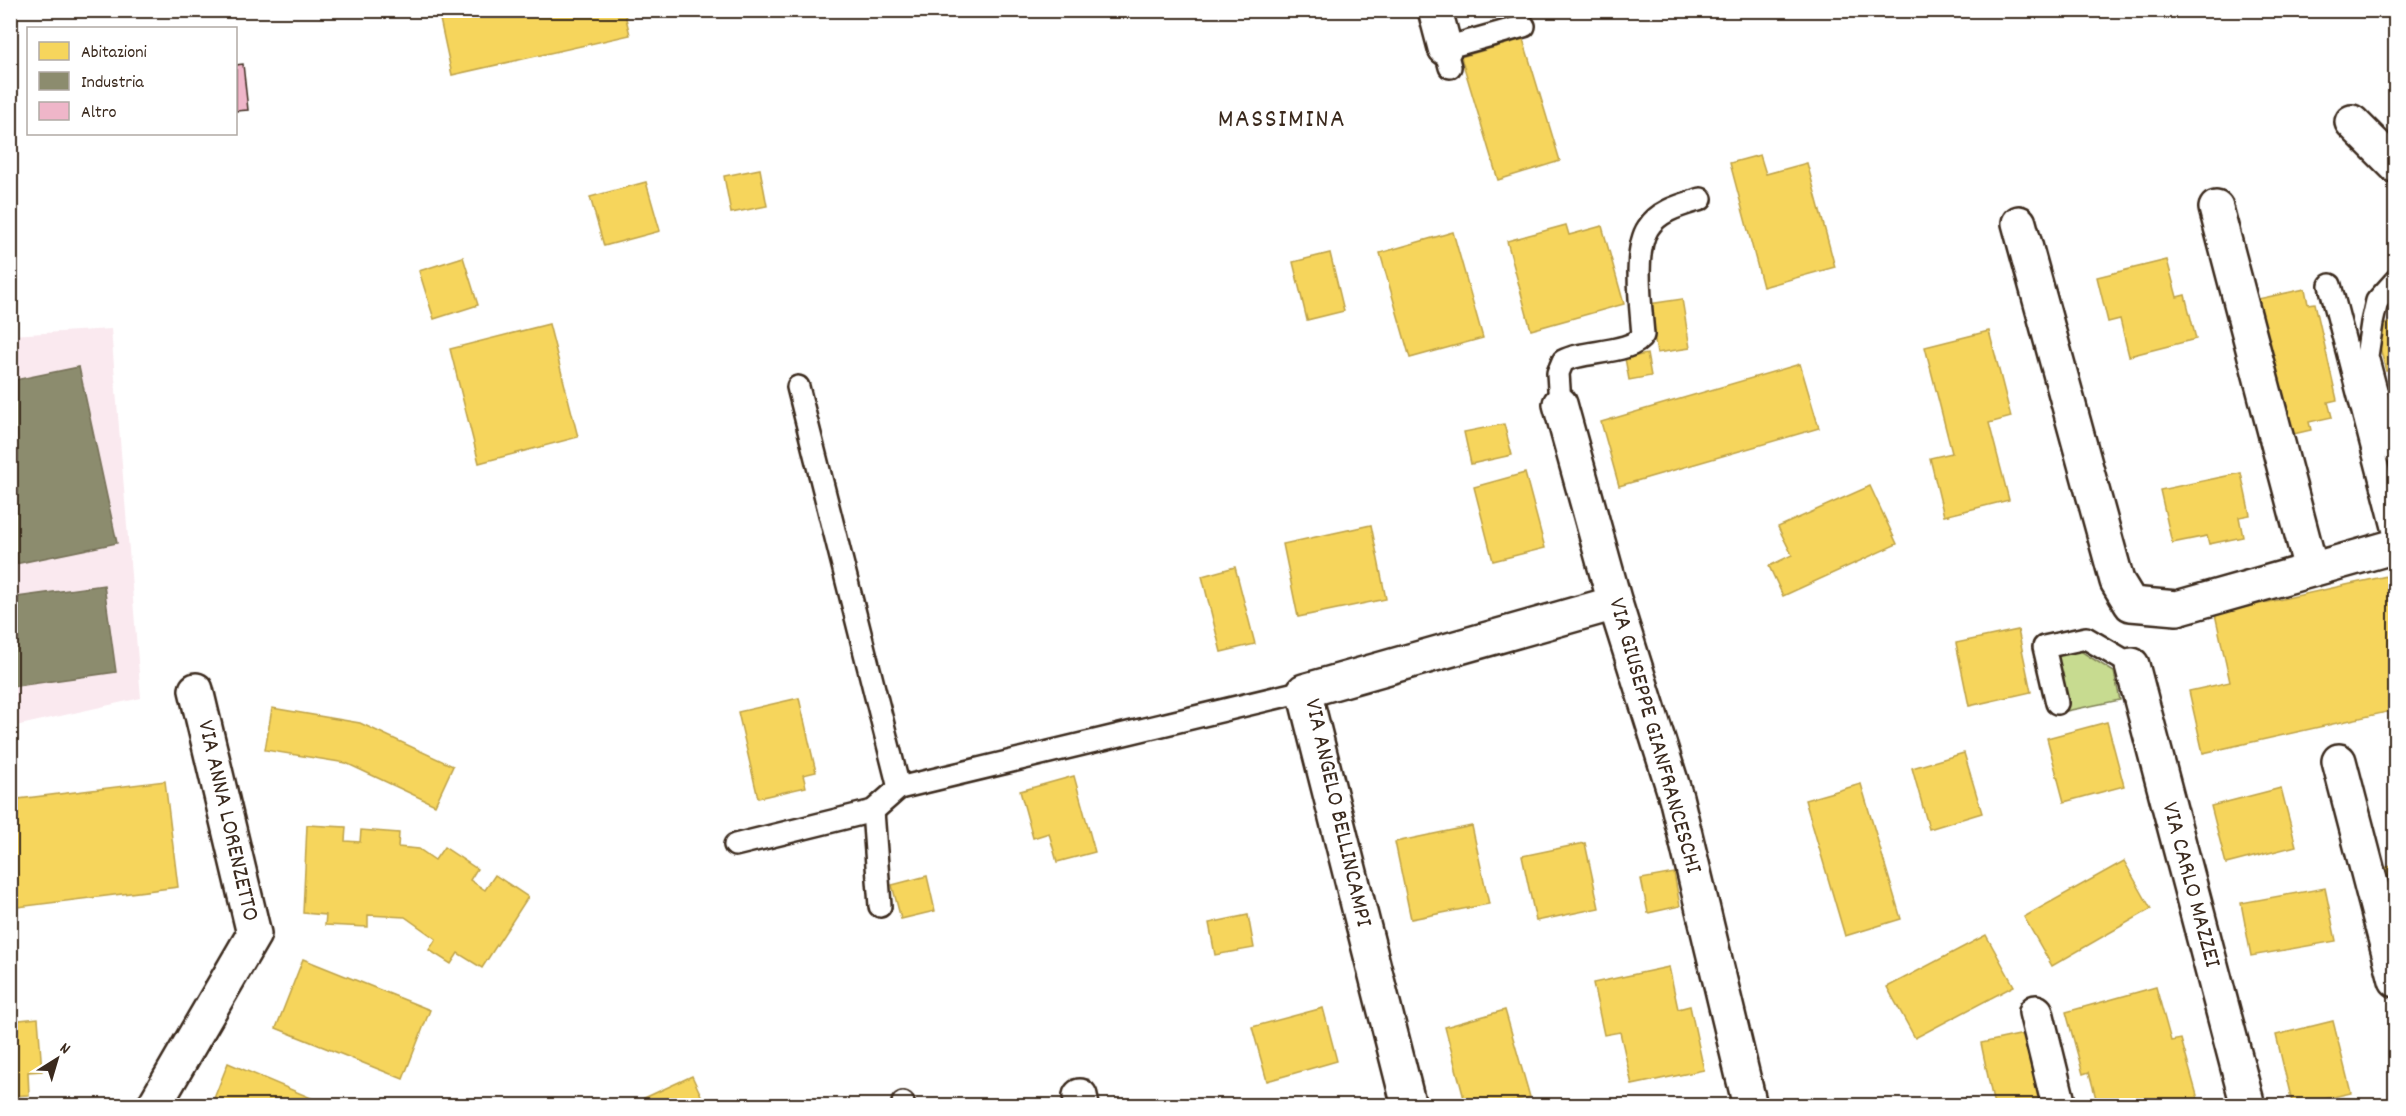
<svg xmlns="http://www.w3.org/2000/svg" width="2406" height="1116" font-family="Dekko,sans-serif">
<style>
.built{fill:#fae9ef}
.green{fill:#c7db90;stroke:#818257;stroke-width:1.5}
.homes{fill:#f6d55c;stroke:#bea249;stroke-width:1.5}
.industry{fill:#8c8c6e;stroke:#746f56;stroke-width:1.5}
.building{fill:#efb6c9;stroke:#3b2a1e;stroke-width:1.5}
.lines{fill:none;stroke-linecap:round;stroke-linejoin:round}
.lane-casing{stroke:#3b2a1e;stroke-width:26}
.street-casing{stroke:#3b2a1e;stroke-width:38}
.lane{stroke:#fff;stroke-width:21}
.street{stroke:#fff;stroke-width:33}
.labels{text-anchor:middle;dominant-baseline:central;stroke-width:6;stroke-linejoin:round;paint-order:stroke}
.street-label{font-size:24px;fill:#3b2a1e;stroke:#fff}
.quarter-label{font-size:27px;letter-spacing:1.5px;fill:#3b2a1e;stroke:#fff}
</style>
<rect width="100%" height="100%" fill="#fff"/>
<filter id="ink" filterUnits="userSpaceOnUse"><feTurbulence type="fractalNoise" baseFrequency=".0167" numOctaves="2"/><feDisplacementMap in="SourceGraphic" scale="12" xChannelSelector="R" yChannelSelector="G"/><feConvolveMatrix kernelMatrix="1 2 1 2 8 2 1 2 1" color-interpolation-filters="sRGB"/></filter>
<g filter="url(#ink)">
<polygon class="built" points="111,329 141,698 11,727 11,335"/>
<polygon class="green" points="2079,650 2114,672 2120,700 2066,711 2055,655"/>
<g class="homes">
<polygon points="438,10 624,10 630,35 452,75"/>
<polygon points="1523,39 1560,161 1498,180 1461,57"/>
<polygon points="1760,155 1766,174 1807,163 1835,267 1763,287 1730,163"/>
<polygon points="760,169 767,206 731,213 724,176"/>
<polygon points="646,182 660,231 604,246 590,197"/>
<polygon points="1566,225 1569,235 1602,226 1624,304 1531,330 1507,241"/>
<polygon points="1453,232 1483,338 1410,358 1380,253"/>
<polygon points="1330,253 1344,311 1307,320 1293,262"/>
<polygon points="463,257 478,305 434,319 419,271"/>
<polygon points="2167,260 2177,297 2185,295 2196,339 2129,356 2120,319 2108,322 2097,277"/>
<polygon points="2305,289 2308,304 2315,303 2337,400 2328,402 2332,417 2309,422 2311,430 2289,435 2258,299"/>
<polygon points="1682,299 1690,348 1657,353 1649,304"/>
<polygon points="2396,321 2396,369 2386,371 2375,327"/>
<polygon points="549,324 578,437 479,463 450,349"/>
<polygon points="1989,331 2011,417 1989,423 2009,500 1944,516 1930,458 1952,453 1925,347"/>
<polygon points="1647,354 1651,376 1629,380 1625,358"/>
<polygon points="1800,364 1819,428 1619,486 1601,422"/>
<polygon points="1504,424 1512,455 1471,464 1464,432"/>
<polygon points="1525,473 1545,548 1493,561 1474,487"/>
<polygon points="2241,473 2250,515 2239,517 2243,537 2209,544 2207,536 2172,543 2160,490"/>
<polygon points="1870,486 1897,544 1783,596 1769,566 1792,555 1778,527"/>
<polygon points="1371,525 1386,599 1298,617 1283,544"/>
<polygon points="1235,567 1255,644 1221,652 1202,576"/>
<polygon points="2396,574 2396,710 2203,753 2189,691 2230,682 2215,614"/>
<polygon points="2018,630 2031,692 1969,706 1956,643"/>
<polygon points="799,698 816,772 803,775 806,787 758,798 738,712"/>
<polygon points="272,708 360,723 453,766 435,805 346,763 265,750"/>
<polygon points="2107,722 2124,786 2064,802 2047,738"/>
<polygon points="1964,753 1982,813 1929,829 1912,768"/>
<polygon points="1074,776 1095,852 1057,862 1049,833 1033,838 1020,791"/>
<polygon points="165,781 178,887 10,908 10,800"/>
<polygon points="1861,784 1901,919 1845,936 1805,800"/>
<polygon points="2281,788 2296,846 2226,864 2211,806"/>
<polygon points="307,825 346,827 345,841 360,842 361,830 399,833 398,847 419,849 435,860 444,847 477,869 470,880 485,890 495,875 528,897 482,968 458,953 451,964 429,950 436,939 405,917 368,915 368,927 325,925 326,915 303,913"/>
<polygon points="1472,826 1489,904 1411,919 1395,842"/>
<polygon points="1585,843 1599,908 1536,921 1522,856"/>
<polygon points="2124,861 2151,909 2052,966 2024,917"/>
<polygon points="2396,865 2396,951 2375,870"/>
<polygon points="1674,873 1680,906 1648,913 1641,879"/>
<polygon points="927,876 935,911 901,919 892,885"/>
<polygon points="2325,888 2336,941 2251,956 2241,903"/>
<polygon points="1248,915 1254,948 1215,955 1209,923"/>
<polygon points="1986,935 2014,986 1915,1038 1887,987"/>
<polygon points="303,959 430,1010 403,1079 276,1028"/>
<polygon points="1669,967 1678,1009 1690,1006 1704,1070 1632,1085 1620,1032 1604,1035 1593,983"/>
<polygon points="2156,987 2171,1041 2181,1039 2200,1106 2098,1106 2089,1072 2083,1074 2066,1012"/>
<polygon points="1323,1008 1337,1061 1267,1081 1252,1027"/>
<polygon points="1505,1010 1530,1097 1498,1106 1466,1106 1445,1027"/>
<polygon points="38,1018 42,1071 28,1072 29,1095 10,1096 10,1021"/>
<polygon points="2333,1021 2351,1093 2293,1106 2276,1035"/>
<polygon points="2029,1033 2045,1106 1994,1106 1981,1043"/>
<polygon points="228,1063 330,1106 211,1106"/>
<polygon points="692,1076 706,1106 627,1106"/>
</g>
<g class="industry">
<polygon points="79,367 117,543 10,565 10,381"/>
<polygon points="104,585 116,672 10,687 10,598"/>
</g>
<polygon class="building" points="243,64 248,110 236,111 236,65"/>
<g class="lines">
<defs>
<g id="lane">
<polyline points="1450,67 1445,48 1524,26"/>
<polyline points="2396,280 2377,301 2372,323 2367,356 2391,447 2396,454"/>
<polyline points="2330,285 2396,539"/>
<polyline points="798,387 899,788 1304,691"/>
<path d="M1560,404l-2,-31 5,-12c20,-11 70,-7 80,-26 -2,-27 -10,-85 5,-107 11,-18 34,-23 53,-29"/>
<polyline points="2057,703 2044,647 2086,638 2132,665"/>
<polyline points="873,811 880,906"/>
<polyline points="735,845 873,811 899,788"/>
<polyline points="903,1103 903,1106"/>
</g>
<g id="street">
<polyline points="1435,10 1445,48"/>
<polyline points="2352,122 2396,166"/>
<polyline points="2216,208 2311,569"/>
<polyline points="2019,223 2117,581 2131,604 2177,608 2396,546"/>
<polyline points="1560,404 1615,603 1676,797 1750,1106"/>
<polyline points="2132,665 2248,1106"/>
<polyline points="2339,761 2396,980"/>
<polyline points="2036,1012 2059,1106"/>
<polyline points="1080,1096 1082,1106"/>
<polyline points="154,1106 254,934 196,690"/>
<polyline points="1409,1106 1304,691 1615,603"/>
</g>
</defs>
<use href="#lane" class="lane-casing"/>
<use href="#street" class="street-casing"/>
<use href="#lane" class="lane"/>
<use href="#street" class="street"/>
</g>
</g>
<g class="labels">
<g class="street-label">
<text transform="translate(1654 736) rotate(74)">VIA GIUSEPPE GIANFRANCESCHI</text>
<text transform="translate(1337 813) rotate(77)">VIA ANGELO BELLINCAMPI</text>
<text transform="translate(227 821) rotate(77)">VIA ANNA LORENZETTO</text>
<text transform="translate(2190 885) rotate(75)">VIA CARLO MAZZEI</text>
</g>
<g class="quarter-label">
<text x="1282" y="120">MASSIMINA</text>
</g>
</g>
<rect width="2406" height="1116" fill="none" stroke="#fff" stroke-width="36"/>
<rect x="18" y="18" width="2370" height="1080" fill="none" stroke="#3b2a1e" stroke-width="2" filter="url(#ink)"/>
<rect x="27" y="27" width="210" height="108" fill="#ffffff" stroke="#b1aaa5" stroke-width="1.5"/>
<rect x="39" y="42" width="30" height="18" fill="#f6d55c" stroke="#b1aaa5" stroke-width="1.5"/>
<text x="81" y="57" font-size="18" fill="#3b2a1e">Abitazioni</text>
<rect x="39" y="72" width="30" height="18" fill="#8c8c6e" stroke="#b1aaa5" stroke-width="1.5"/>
<text x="81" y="87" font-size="18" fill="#3b2a1e">Industria</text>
<rect x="39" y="102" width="30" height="18" fill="#efb6c9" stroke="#b1aaa5" stroke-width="1.5"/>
<text x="81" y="117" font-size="18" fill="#3b2a1e">Altro</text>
<g transform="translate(57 1059) rotate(37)" stroke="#ffffff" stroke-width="4.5" paint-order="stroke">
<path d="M0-4.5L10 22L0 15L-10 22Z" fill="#3b2a1e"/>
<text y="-9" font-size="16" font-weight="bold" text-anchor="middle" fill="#3b2a1e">N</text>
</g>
</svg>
